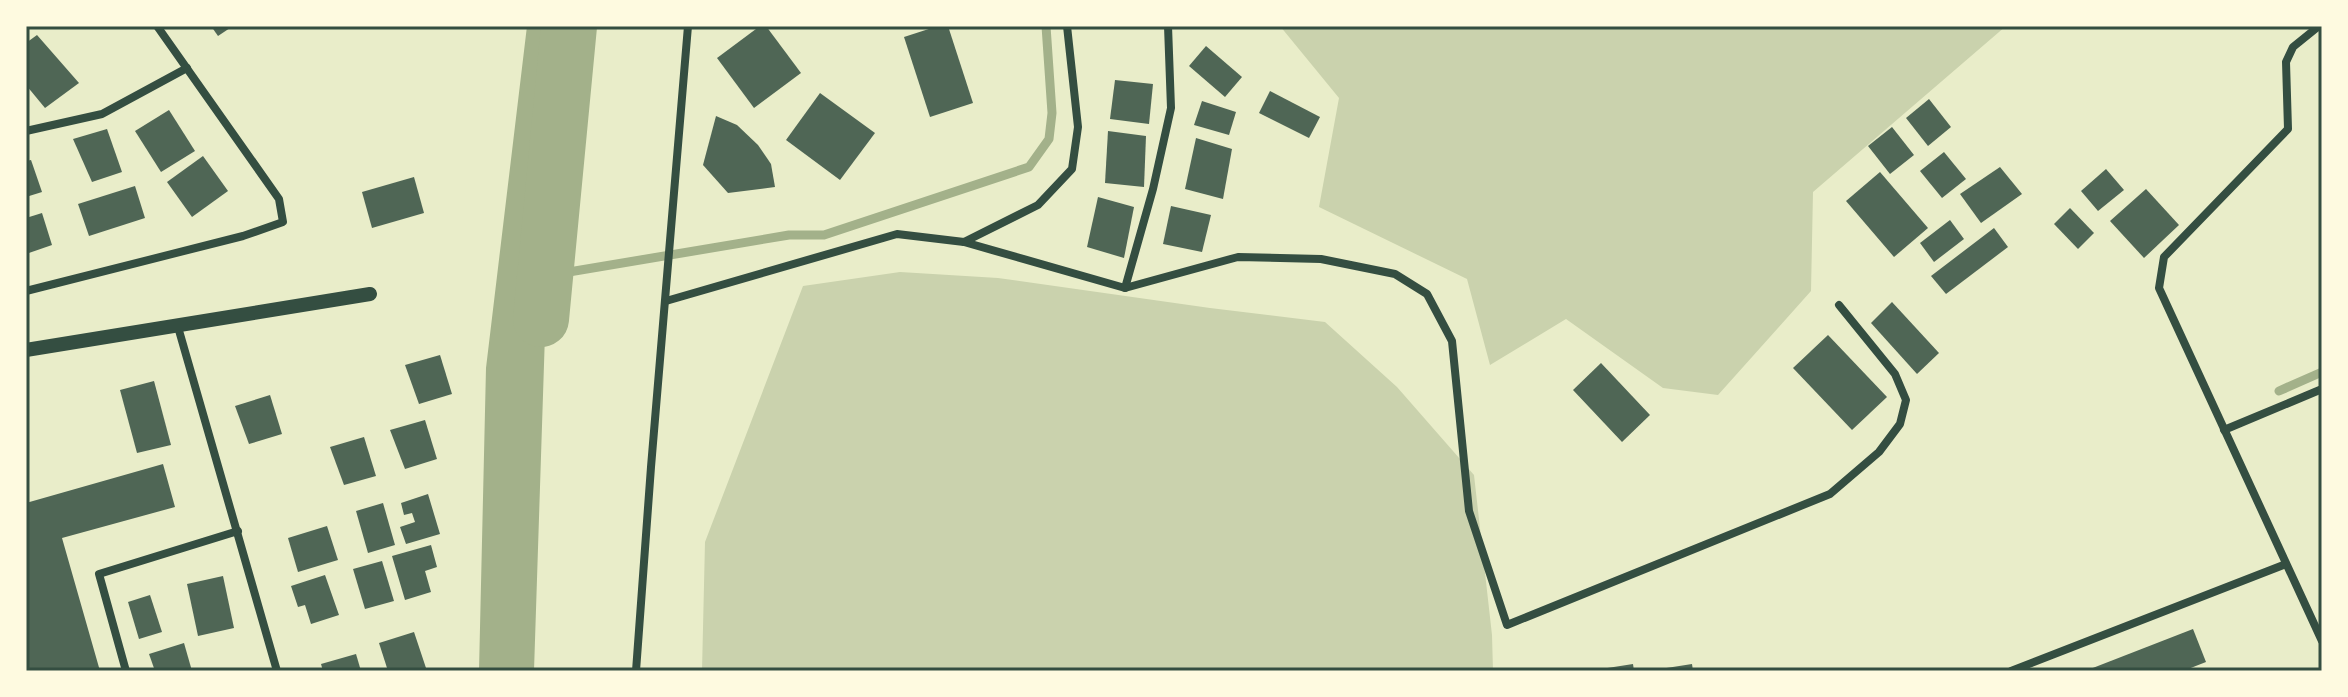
<svg xmlns="http://www.w3.org/2000/svg" width="2348" height="697" font-family="'Asap Condensed',sans-serif">
<style>
.green{fill:#cad2ad}
.water{fill:#a3b18a}
.lines{fill:none;stroke-linecap:round;stroke-linejoin:round}
.stream{stroke:#a3b18a;stroke-width:9}
.river{stroke:#a3b18a;stroke-width:56}
.building{fill:#4f6655}
.minor{stroke:#344e41;stroke-width:8}
.tertiary{stroke:#344e41;stroke-width:14}
.neatline{fill:none;stroke:#344e41;stroke-width:3}
</style>
<rect width="100%" height="100%" fill="#e9edc9"/>
<g class="green">
<polygon points="1280,26 2006,26 1813,192 1811,291 1718,395 1663,388 1566,319 1490,365 1467,279 1319,207 1339,98"/>
<polygon points="900,272 998,278 1210,308 1325,322 1397,387 1474,475 1492,635 1493,671 702,671 705,542 803,286"/>
</g>
<polygon class="water" points="527,26 569,26 548,242 534,671 479,671 486,368"/>
<g class="lines">
<g class="stream">
<polyline points="545,276 789,235 824,235 1029,167 1049,139 1052,113 1046,26"/>
<polyline points="2279,391 2322,372"/>
</g>
<polyline class="river" points="541,319 569,26"/>
</g>
<g class="building">
<polygon points="211,26 233,26 218,36"/>
<polygon points="760,26 766,26 801,73 754,108 717,58"/>
<polygon points="938,26 948,26 973,103 930,117 904,37"/>
<polygon points="37,35 79,83 45,108 26,85 26,43"/>
<polygon points="1206,46 1242,77 1225,97 1189,66"/>
<polygon points="1115,80 1153,84 1149,124 1110,119"/>
<polygon points="1270,91 1320,117 1309,138 1259,113"/>
<polygon points="820,93 875,133 840,180 786,140"/>
<polygon points="1929,99 1951,127 1928,146 1906,118"/>
<polygon points="1202,101 1236,112 1229,135 1194,125"/>
<polygon points="169,110 195,151 161,172 135,131"/>
<polygon points="716,116 737,125 758,145 771,164 775,187 728,193 703,165"/>
<polygon points="1892,127 1914,155 1890,174 1868,146"/>
<polygon points="107,129 122,172 92,182 73,139"/>
<polygon points="1108,131 1146,136 1144,187 1105,183"/>
<polygon points="1196,138 1232,149 1223,199 1185,189"/>
<polygon points="1944,152 1966,179 1942,198 1920,171"/>
<polygon points="203,156 228,191 192,217 167,182"/>
<polygon points="31,160 42,192 26,197 26,161"/>
<polygon points="2000,167 2022,194 1981,223 1960,194"/>
<polygon points="2106,169 2124,190 2098,211 2081,191"/>
<polygon points="1880,172 1928,228 1894,257 1846,201"/>
<polygon points="414,177 424,213 372,228 362,192"/>
<polygon points="135,186 145,218 89,236 78,204"/>
<polygon points="2146,189 2179,225 2144,258 2110,221"/>
<polygon points="1098,197 1134,207 1124,258 1087,247"/>
<polygon points="1171,206 1211,215 1202,252 1163,244"/>
<polygon points="2070,208 2094,233 2078,249 2054,224"/>
<polygon points="42,213 52,245 26,254 26,218"/>
<polygon points="1950,220 1964,239 1934,262 1920,243"/>
<polygon points="1994,228 2008,247 1946,294 1931,276"/>
<polygon points="1892,302 1939,353 1917,374 1871,323"/>
<polygon points="1828,335 1887,397 1852,430 1793,368"/>
<polygon points="440,355 452,394 419,404 405,365"/>
<polygon points="1601,363 1650,415 1622,442 1573,390"/>
<polygon points="154,381 171,445 137,453 120,390"/>
<polygon points="270,395 282,434 249,444 235,406"/>
<polygon points="425,420 437,459 405,469 390,430"/>
<polygon points="364,437 376,476 344,485 330,447"/>
<polygon points="163,464 175,507 62,538 100,671 26,671 26,503"/>
<polygon points="428,494 440,534 406,544 400,527 415,522 412,513 404,515 401,503"/>
<polygon points="383,503 395,545 368,553 356,511"/>
<polygon points="327,526 338,560 298,572 288,538"/>
<polygon points="431,545 437,567 425,571 431,592 405,600 392,556"/>
<polygon points="382,561 394,601 365,609 353,569"/>
<polygon points="325,575 339,615 311,624 305,605 298,607 291,586"/>
<polygon points="223,576 234,628 198,636 187,584"/>
<polygon points="150,595 162,632 139,639 128,602"/>
<polygon points="2193,629 2206,662 2183,671 2085,671"/>
<polygon points="414,632 427,671 388,671 379,643"/>
<polygon points="184,643 192,671 155,671 149,654"/>
<polygon points="356,654 361,671 323,671 321,664"/>
<polygon points="1633,664 1634,671 1602,671 1601,669"/>
<polygon points="1692,664 1693,671 1660,671 1660,669"/>
</g>
<g class="lines">
<g class="minor">
<polyline points="2319,26 2293,47 2286,62 2288,129 2164,257 2159,288 2322,641"/>
<polyline points="26,131 102,114 187,68"/>
<polyline points="964,242 1125,288 1238,257 1321,259 1395,274 1427,294 1452,341 1469,511 1507,625 1830,494 1879,452 1900,424 1906,400 1895,374 1839,305"/>
<polyline points="1125,288 1153,189 1171,108 1168,26"/>
<polyline points="26,291 243,236 283,222 279,199 157,26"/>
<polyline points="666,301 897,234 964,242 1038,205 1072,169 1078,127 1067,26"/>
<polyline points="178,327 277,671"/>
<polyline points="2224,430 2322,389"/>
<polyline points="126,671 99,574 238,531"/>
<polyline points="636,671 651,467 688,26"/>
<polyline points="2011,671 2286,564"/>
</g>
<polyline class="tertiary" points="26,350 370,294"/>
</g>
<rect width="2348" height="697" fill="none" stroke="#fefae0" stroke-width="56"/>
<rect x="28" y="28" width="2292" height="641" class="neatline"/>
</svg>
